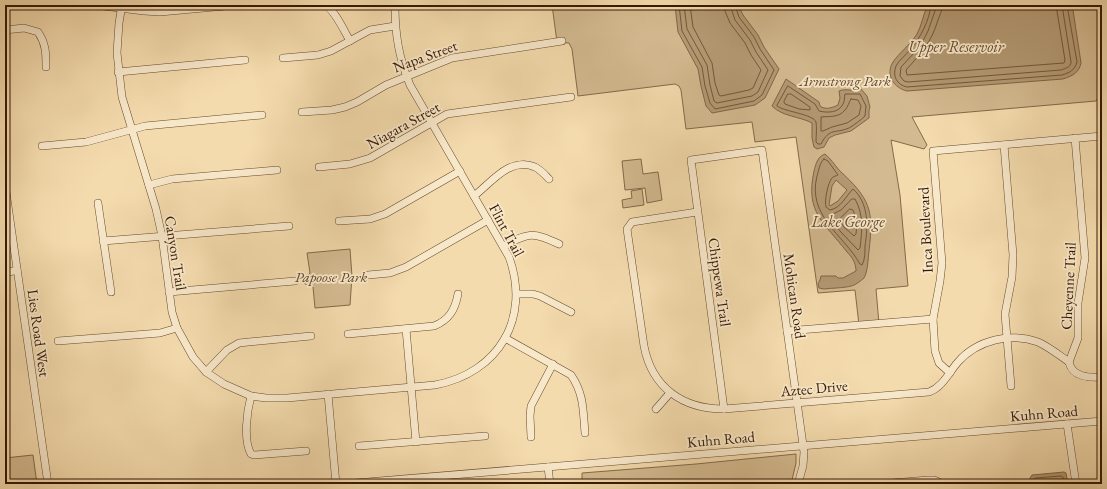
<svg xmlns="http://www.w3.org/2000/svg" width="1107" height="489" font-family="'EB Garamond',serif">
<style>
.green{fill:#d4ba90;stroke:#856949}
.water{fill:#b39973;stroke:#816546;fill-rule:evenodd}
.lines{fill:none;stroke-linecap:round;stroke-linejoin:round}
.shore{stroke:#74583a;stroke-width:1}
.minor-casing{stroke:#66492d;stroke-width:8}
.minor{stroke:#f8e8ca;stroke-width:7}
.labels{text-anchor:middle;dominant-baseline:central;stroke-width:3.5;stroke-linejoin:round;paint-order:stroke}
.street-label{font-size:15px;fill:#361802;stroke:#f8e8ca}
.park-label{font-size:15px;font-style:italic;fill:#65492d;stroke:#f8e8ca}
.water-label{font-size:16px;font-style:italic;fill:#684c2f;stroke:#f8e8ca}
</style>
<rect width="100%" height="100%" fill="#f4dbad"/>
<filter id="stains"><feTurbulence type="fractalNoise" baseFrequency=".005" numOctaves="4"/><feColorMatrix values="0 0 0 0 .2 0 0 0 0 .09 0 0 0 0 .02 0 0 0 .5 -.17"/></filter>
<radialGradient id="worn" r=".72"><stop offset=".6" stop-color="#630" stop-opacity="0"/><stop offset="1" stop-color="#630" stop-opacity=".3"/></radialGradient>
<g class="green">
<polygon points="552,5 1100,5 1102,22 1102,92 1096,101 912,117 927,145 924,149 891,140 900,195 908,286 876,289 879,324 859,325 855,290 818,293 796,137 755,142 752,122 686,129 681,90 679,86 675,84 578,96 572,49 569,43 557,42"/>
<polygon points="641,159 643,174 658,172 662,200 647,203 645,188 625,190 622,161"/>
<polygon points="642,189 644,205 623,208 622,200 632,198 631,191"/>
<polygon points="350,249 352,276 350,305 315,308 313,287 305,284 304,279 310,273 307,253"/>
<polygon points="796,454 796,463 791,484 582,484 582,473 696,464"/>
<polygon points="33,455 37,484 5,484 5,458"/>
</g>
<g class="water">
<polygon points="675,5 738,5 743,15 758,35 764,47 779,69 765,98 755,105 712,113 706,106 701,86 698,69 678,32"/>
<path d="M928,5h143l2,5 8,53c-2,10 -9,13 -18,16l-156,12c-13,-3 -22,-16 -14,-29 6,-9 17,-17 24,-28 5,-9 6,-20 11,-29z"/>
<path d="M786,79l33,23 1,4c5,4 12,2 18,-1l2,-7 -1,-7c7,-3 15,1 22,-2l6,7 3,11 -1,3v8l-18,13 -16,4 -6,3 -5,9 -7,2 -3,-2 -2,-9v-15c-13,-7 -29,-6 -40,-17z"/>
<path d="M825,154c6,5 9,10 14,16 31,29 35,39 30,81 -1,8 -1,20 -5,27 -2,2 -10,8 -13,8 -6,2 -20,2 -27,3l-5,-1 -1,-4 2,-4 1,-4h15l2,2h5l13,-7c0,-8 -4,-14 -9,-19 -23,-30 -42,-39 -33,-81 2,-7 3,-14 11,-17zM836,180l11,10 -9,11 -8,5 -1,-1 3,-19z"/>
<polygon points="1064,472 1066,473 1068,484 1030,484 1030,478 1032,475"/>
</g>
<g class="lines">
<g class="shore">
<polyline points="679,5 682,31 702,67 705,86 710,103 715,109 754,101 762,95 774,70 760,49 754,37 739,17 735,5"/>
<polyline points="684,5 687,29 707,65 710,85 714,101 717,103 752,96 758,92 768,70 756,52 750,40 735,20 730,5"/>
<polyline points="690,5 693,27 712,63 715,83 719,95 721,96 749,90 753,88 761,70 751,55 745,43 730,23 725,11 724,5"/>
<path d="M931,5c-1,14 -11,34 -21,45 -4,5 -11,10 -14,16 -4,10 1,19 11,21l155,-12c7,-2 13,-5 15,-13l-10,-57"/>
<path d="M937,5l-9,26 -4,8 -9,13 -14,15 -1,9 4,5 4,1 153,-12c5,-2 10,-3 10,-8l-9,-57"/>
<path d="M943,5c-1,5 -3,10 -5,15 -7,23 -16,32 -32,50l1,5 157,-12 1,-3 -9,-55"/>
<path d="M788,86l27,18 4,7c8,2 20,2 24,-7 2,-3 1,-7 2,-10h15l6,12 -1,10c-4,4 -11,9 -16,12 -14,6 -19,-1 -28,16h-3l-2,-2c0,-5 1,-15 0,-20 -3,-8 -31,-10 -39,-16z"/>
<polygon points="788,94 791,94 810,107 810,110 799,109 785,104 784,102"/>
<path d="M851,99l7,1 3,6 -2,9 -12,8 -15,4 -9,4h-2v-14c8,-1 18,1 24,-7 3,-3 4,-8 6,-11z"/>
<path d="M824,159l4,2 10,14c-2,1 -4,1 -6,3 -4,4 -8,24 -6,29l4,3c11,-2 16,-14 23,-21 16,14 15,38 12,57 0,6 0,14 -3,19l-2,-1c-17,-30 -53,-48 -43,-88 2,-6 2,-12 7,-17z"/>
<path d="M852,199h3c9,16 7,32 5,49l-2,2 -18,-19 -10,-14 1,-2 10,-5z"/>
<path d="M850,209l3,1c3,7 4,16 3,24l-2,2 -10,-9 -5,-7z"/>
<polyline points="1034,484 1034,480 1035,478 1061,476 1063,477 1064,484"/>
</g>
<defs>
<g id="minor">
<polyline points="95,5 144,11 160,12 236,5"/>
<path d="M122,5l-3,18 -2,30 5,44 34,112 6,27 10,76 5,16 16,29 13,15 18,12 27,12 15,2h21l148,-13c64,-12 96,-67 74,-128l-99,-172c-11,-27 -15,-50 -15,-80"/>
<path d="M325,5c10,5 19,26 25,36"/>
<path d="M5,30l19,-2 14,4c8,12 8,21 8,35"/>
<polyline points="283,58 318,55 331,51 370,30 395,26"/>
<polyline points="118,72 245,60"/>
<polyline points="302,112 332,110 345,107 357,102 386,85 452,58 562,41"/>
<polyline points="1004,145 1013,255 1012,277 1005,314 1011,386"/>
<polyline points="42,146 86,142 145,126 262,115"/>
<polyline points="319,167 350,164 370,158 447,114 571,97"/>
<polyline points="5,185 48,484"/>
<polyline points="149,185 172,179 277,170"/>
<path d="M474,196c17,-13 36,-40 61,-29 6,3 10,8 14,12"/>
<polyline points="98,203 111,292"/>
<path d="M697,212l-65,10 -5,7 17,117c8,42 39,63 80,63l205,-17c14,-5 20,-20 29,-30 19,-22 53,-30 80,-20 11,5 21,13 31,20 3,15 21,16 33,15"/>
<polyline points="339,221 370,219 385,214 460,171"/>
<polyline points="103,241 289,226"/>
<path d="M504,246c25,-14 29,-14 55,-2"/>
<polyline points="5,273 17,270"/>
<polyline points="368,275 390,273 406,267 488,220"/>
<polyline points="169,292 295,281"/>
<polyline points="517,294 533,294 540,296 571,312"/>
<polyline points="406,329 416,442"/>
<polyline points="787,331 933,319"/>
<path d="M348,334l86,-8c15,-6 21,-16 24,-32"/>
<path d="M505,338l66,37c13,19 12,35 14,58"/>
<polyline points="58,341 160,333 177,328"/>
<polyline points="1069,362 1078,338 1078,303 1085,258 1075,138"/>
<polyline points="206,372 227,350 239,343 311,336"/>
<polyline points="950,373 939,363 935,351 933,319 940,281 942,263 933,151 1102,136"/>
<polyline points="328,394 336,484"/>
<path d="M251,396c-4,15 -8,44 0,58l3,1 52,-4"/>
<polyline points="656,409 670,393"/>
<polyline points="724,409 691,160 762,150 804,452 803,466 798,484"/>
<polyline points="1067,424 1076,484"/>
<polyline points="531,437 530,416 531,406 553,364"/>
<polyline points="359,446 485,436"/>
<polyline points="548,467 550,484"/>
<polyline points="343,484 1102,421"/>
<polyline points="880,484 928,480 934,480 943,484"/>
</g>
</defs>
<use href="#minor" class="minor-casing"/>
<use href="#minor" class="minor"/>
</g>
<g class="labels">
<g class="street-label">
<text transform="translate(425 56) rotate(-20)">Napa Street</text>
<text transform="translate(403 125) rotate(-29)">Niagara Street</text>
<text transform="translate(507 230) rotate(62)">Flint Trail</text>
<text transform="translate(925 230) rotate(-93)">Inca Boulevard</text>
<text transform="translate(176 253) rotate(81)">Canyon Trail</text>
<text transform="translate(720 282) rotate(82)">Chippewa Trail</text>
<text transform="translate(1068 286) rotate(-87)">Cheyenne Trail</text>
<text transform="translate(795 296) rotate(82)">Mohican Road</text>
<text transform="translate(39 333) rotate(82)">Lies Road West</text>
<text transform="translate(814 388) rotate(-5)">Aztec Drive</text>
<text transform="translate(1044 413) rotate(-5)">Kuhn Road</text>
<text transform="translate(721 439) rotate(-5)">Kuhn Road</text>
</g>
<g class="park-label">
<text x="845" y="80">Armstrong Park</text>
<text x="331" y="276">Papoose Park</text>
</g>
<g class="water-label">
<text x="956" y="46">Upper Reservoir</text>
<text x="848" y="221">Lake George</text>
</g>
</g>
<rect width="1107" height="489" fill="none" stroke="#f4dbad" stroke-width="20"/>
<rect x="6" y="6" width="1095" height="477" fill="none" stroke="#361802" stroke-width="2"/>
<rect x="10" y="10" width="1087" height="469" fill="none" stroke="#361802"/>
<rect width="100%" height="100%" filter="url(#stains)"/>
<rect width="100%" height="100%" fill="url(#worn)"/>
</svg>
